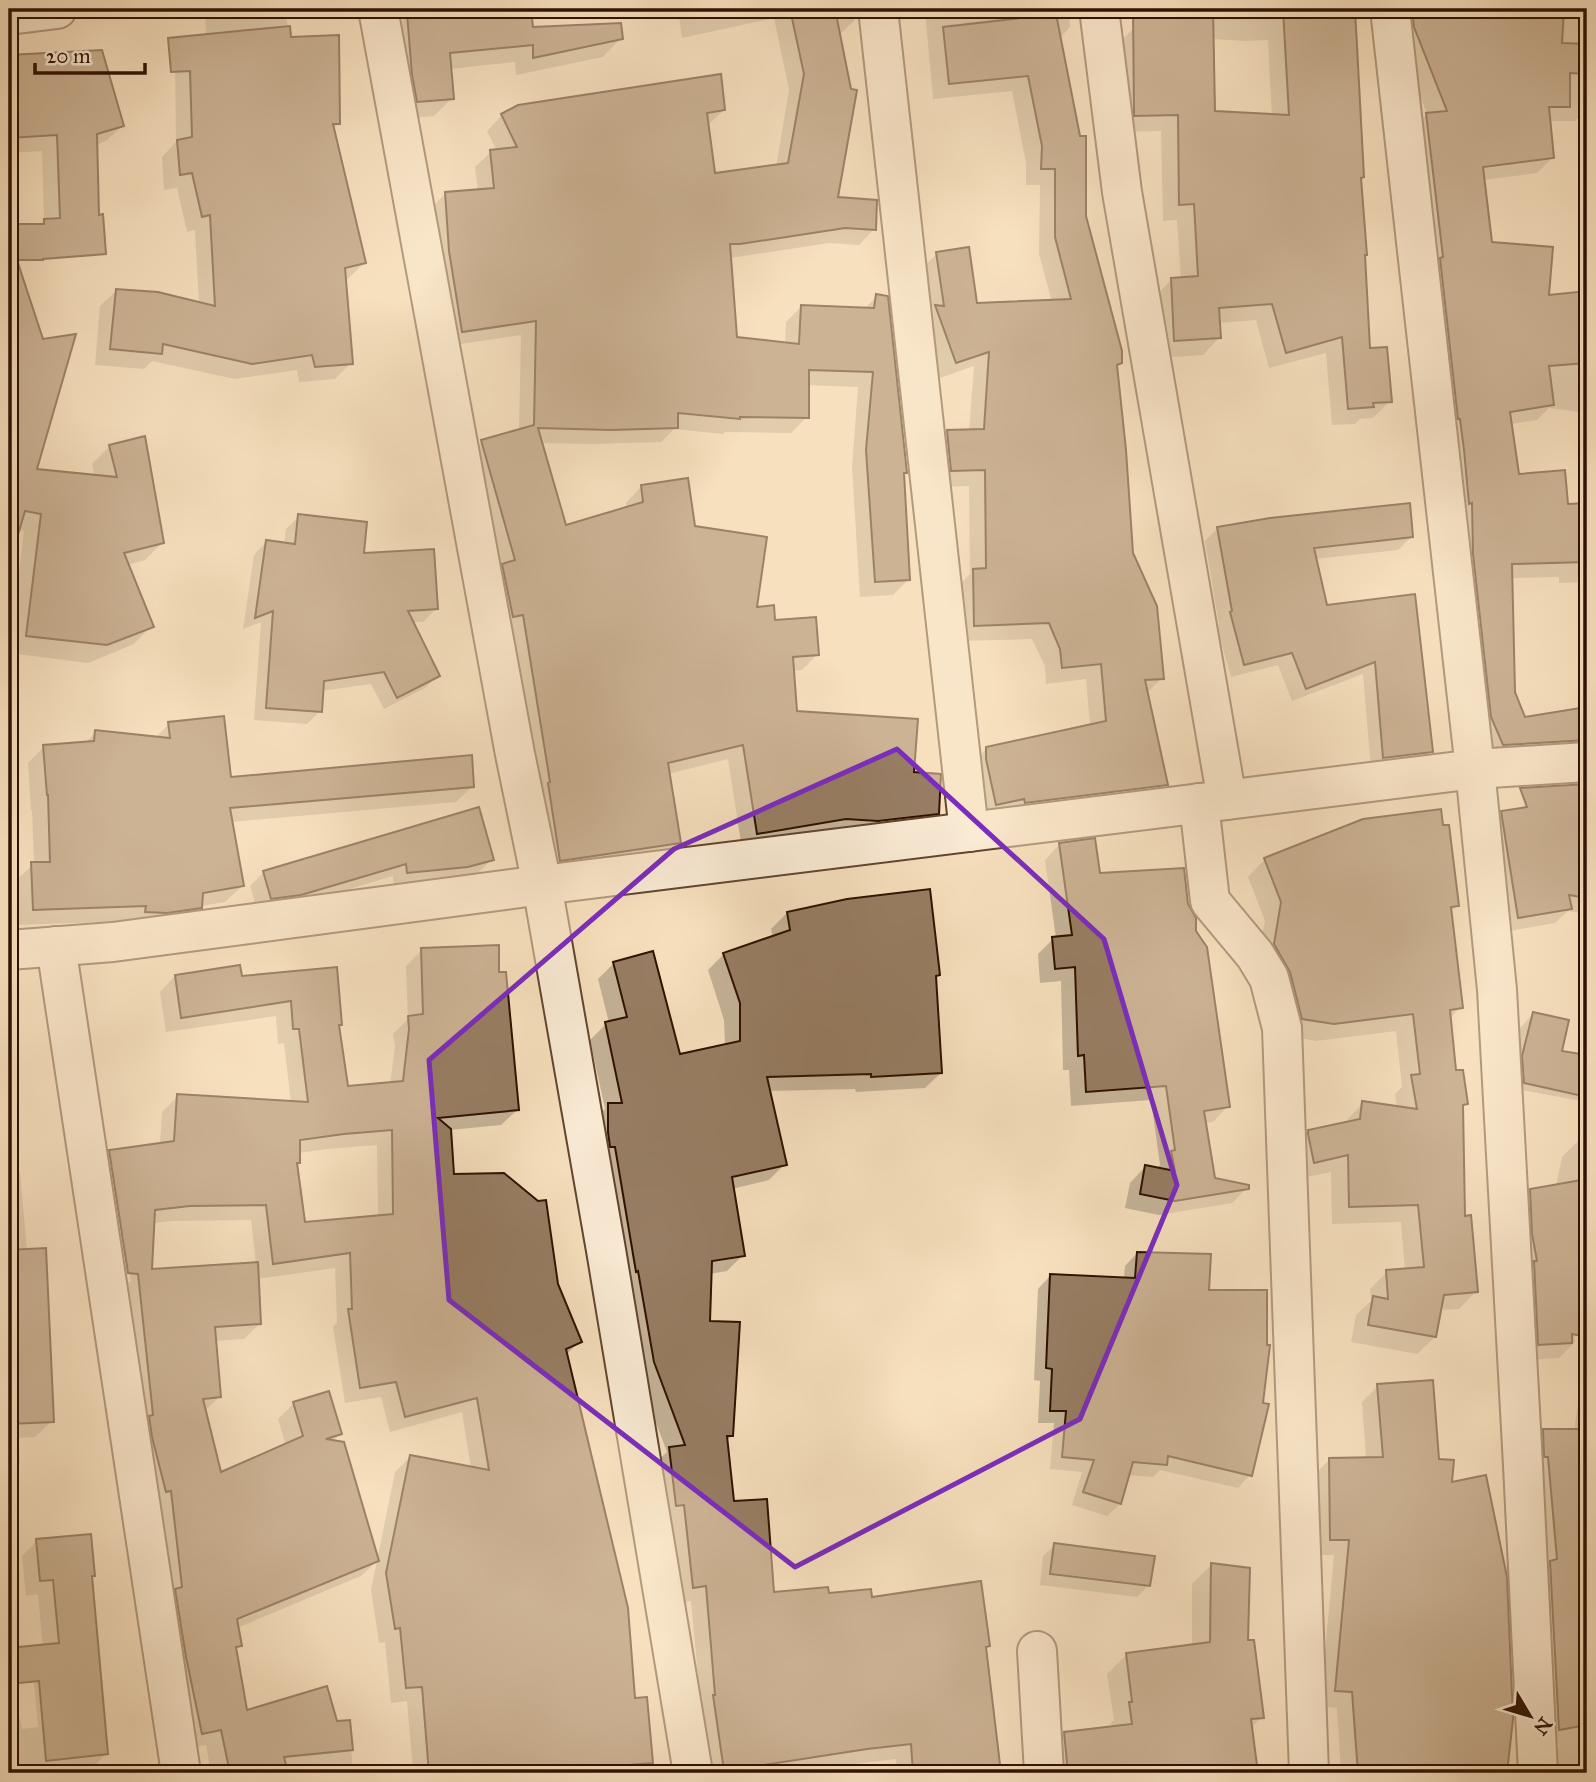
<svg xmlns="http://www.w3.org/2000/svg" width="1596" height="1782" font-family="'IM FELL Great Primer',serif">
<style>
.shadow{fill:#0003;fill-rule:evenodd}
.building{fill:#977d63;stroke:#2f1101;stroke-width:2;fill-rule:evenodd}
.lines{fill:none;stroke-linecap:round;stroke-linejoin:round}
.minor-casing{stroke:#614530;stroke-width:42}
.minor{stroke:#faebd5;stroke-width:38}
.marked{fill:none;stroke:#7b2cbf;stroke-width:5;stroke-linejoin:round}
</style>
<rect width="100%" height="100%" fill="#f7e0be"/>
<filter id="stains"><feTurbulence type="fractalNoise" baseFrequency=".00286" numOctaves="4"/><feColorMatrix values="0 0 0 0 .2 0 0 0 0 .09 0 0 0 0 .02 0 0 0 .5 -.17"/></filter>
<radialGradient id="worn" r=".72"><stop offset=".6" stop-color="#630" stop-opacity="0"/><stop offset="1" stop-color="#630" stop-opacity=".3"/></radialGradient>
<g class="shadow">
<polygon points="205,9 285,9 290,39 339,123 333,129 364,263 348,279 344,280 351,363 335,379 299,382 297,370 235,379 152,361 144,369 95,365 100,306 116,291 199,304 195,230 187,232 177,188 164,190 162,157 176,142 175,62 206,35"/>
<polygon points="474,9 529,9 531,29 621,38 603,57 516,75 515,62 450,69 452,98 434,116 400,119 389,33 408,15"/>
<polygon points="678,9 851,9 854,21 838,36 836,199 874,229 859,245 829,243 730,258 735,339 785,344 786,322 802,306 863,310 877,296 905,472 902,475 909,579 893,595 860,597 852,467 858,387 807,385 807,417 791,433 725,432 723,434 674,429 661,442 594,444 540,443 564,528 627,509 626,503 641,487 694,528 755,609 818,654 802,670 792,671 796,713 912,774 937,813 921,829 742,849 728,759 668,774 679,843 663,858 545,875 466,457 482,442 519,431 521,335 447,346 430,209 446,193 478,191 475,167 491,152 497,151 487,131 502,115 724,110 708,125 714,175 776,167 789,90 774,18 682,38"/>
<polygon points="921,9 1069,9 1070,27 1059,39 1084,216 1120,363 1116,367 1132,554 1162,678 1146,694 1166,785 1150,801 980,820 971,764 987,748 1090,726 1086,679 1046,684 1045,666 1032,639 959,641 957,587 970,574 969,486 935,487 931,448 947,432 969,431 974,366 940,378 920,322 920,270 937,254 976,305 1052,302 1039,254 1040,185 1026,185 1026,163 1012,91 933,99 925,10"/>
<path d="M1146,9h211l1,7 -4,4 6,159 9,171 21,51 -17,17 -13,1 -5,5 -23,1 -6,-72 -57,15 -13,-48 -38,3 1,15 -16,17 -45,3 -3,-61 16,-17 10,-1 -4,-59 -14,1 -2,-90 -43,1 -1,-87 17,-17 25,-1zM1212,39l34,2 22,-1 4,76 -59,-4z"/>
<polygon points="1389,9 1587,9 1587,108 1575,121 1549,121 1553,157 1537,173 1483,180 1490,243 1547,297 1587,293 1587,413 1549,408 1537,420 1510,424 1517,476 1566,506 1587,505 1587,582 1559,583 1559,577 1510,578 1513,692 1524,719 1587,709 1587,762 1487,760 1411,130 1427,114 1399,43"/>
<polygon points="101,51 123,125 106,141 96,145 81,214 44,218 42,151 9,153 9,57"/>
<polygon points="14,255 35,470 95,477 92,464 110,446 163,542 145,560 127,565 151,626 134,644 88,663 9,653 24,531 9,528 9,257"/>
<polygon points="299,516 362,555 436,609 423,622 411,622 438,675 425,688 384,709 371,684 321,691 320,711 307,724 254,720 261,622 243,629 254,555 266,542 284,545 286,529"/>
<polygon points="1218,528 1411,537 1398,550 1315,559 1326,607 1414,596 1431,751 1418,765 1371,770 1363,674 1292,701 1278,665 1231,677 1217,627 1219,625 1205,541"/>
<polygon points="169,724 229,779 473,786 456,802 231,822 242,886 225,902 201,906 184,924 130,921 17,925 16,880 34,864 32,810 31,811 28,763 44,747 84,744 96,732 155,738"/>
<polygon points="1526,804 1587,805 1587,914 1568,911 1555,923 1504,932 1488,827 1502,813 1520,810"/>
<polygon points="1060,844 1099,875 1187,905 1195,932 1228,1106 1213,1122 1204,1123 1213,1180 1247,1188 1232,1203 1159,1215 1125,1208 1130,1183 1145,1167 1157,1168 1160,1165 1151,1100 1071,1106 1069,1070 1063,1070 1061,981 1040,983 1038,954 1053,939 1056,938 1045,860"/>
<polygon points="492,859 478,873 453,880 394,886 393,876 286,908 258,912 250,886 264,872"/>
<polygon points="1265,859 1457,906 1450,912 1461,1007 1449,1019 1454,1071 1466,1104 1461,1108 1463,1218 1476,1291 1459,1309 1439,1310 1435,1337 1417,1354 1351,1342 1356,1315 1371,1301 1370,1289 1387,1272 1405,1270 1401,1222 1332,1224 1331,1172 1297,1179 1291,1149 1308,1131 1345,1124 1346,1121 1363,1103 1397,1108 1395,1094 1402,1087 1396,1031 1316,1041 1285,1035 1257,962 1265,921 1248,877"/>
<polygon points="787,913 939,975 935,978 941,1073 925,1088 856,1092 855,1089 769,1091 785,1164 769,1180 732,1189 743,1255 727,1271 709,1274 708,1322 732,1436 726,1441 733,1503 773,1594 827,1595 870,1599 988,1646 985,1649 999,1773 897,1773 896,1759 822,1768 824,1773 707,1773 691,1601 678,1603 654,1464 667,1452 639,1378 592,1121 605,1109 590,1040 606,1024 609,1023 598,979 614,963 678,1057 725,1046 724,1020 708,970 724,954 773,938 771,929"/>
<path d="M422,950l75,24 20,136 -16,15 -51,5 3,46 103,108 24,57 -14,14 67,345 18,62 -7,7 2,4h-251l18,-3 -6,-69 -16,2 -6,-61 -6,1 -8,-53 24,-118 16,-16 60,12 -9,-56 -72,20 -9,-35 -36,6 -12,-76 4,-4 -2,-55 -78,11 2,45 -15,15 -30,2 6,55 -16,16 16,63 66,-29 -8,-27 16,-16 46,31 -8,8 45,119 -16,15 -124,52 3,18 -6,5 12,61 90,11 13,-1 4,51h-142l-5,-28 -20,4 -92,-581 16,-16 50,-7 2,-33 16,-16 113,7 -7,-60 -6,1 -2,-28 -110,16 -6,-40 15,-16 65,2 95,-9 6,55 -3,3 8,61 44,-4 5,-38 -2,-12 15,-15 -2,-53zM377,1145l1,72 -75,7 -7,-59 2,-3v-9l29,-4zM109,1163h4l18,119h-4zM251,1220l5,44 -106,7 2,-48 21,-2z"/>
<polygon points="1533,1014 1560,1052 1587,1057 1587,1102 1511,1088 1510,1070 1520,1028"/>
<polygon points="9,1018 11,1061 9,1063"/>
<polygon points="1578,1141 1587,1143 1587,1321 1574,1323 1575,1342 1559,1358 1523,1360 1515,1206 1531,1190 1556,1186 1562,1157"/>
<polygon points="20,1172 27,1251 52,1421 35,1437 18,1438 20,1464 9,1475 9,1173"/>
<polygon points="1137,1253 1207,1292 1261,1404 1250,1475 1238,1488 1160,1470 1153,1477 1128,1475 1120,1504 1107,1516 1072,1505 1082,1472 1050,1469 1054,1423 1038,1423 1040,1381 1034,1380 1038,1289 1050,1276 1124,1279 1125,1266"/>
<polygon points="1587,1344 1587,1773 1554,1773 1559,1743 1543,1745 1528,1447 1544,1431 1574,1431"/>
<polygon points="1378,1386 1437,1461 1450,1484 1512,1719 1506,1773 1341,1773 1337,1708 1320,1706 1334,1555 1315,1555 1313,1476 1329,1460 1366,1459 1362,1402"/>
<polygon points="37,1541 91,1577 106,1754 91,1769 53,1773 9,1773 9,1670 22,1729 38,1727 32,1661 43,1650 38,1594 26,1596 22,1556"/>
<polygon points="1055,1545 1148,1586 1137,1597 1040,1585 1043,1556"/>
<polygon points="1211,1565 1246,1642 1262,1717 1251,1728 1256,1773 1048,1773 1045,1752 1064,1733 1112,1728 1111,1723 1114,1720 1107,1674 1126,1655 1192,1646 1192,1584"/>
</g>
<g class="building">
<polygon points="456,9 531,9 533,27 621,23 623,39 533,58 533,45 450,53 454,99 417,102 412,75 407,13"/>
<polygon points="790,9 835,9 851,89 857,90 838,197 877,200 876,230 845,228 740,244 730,244 737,337 799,344 801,305 874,308 876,294 888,296 907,473 904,473 910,580 875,582 866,450 873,372 809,370 809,418 740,417 740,419 678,413 678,428 611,430 538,428 566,525 643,502 641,485 688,478 695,526 767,537 757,607 774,605 775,620 816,617 819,655 793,657 797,711 918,719 914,772 941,774 939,814 878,821 846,819 757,834 743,745 668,763 681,843 560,861 548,783 550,782 523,615 513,617 502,564 515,560 481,440 534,425 536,321 462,332 449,251 445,192 494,188 490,150 517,147 501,114 518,105 721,74 725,110 707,113 715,173 788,163 804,74"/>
<polygon points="1133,9 1213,9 1215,111 1289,115 1283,9 1355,9 1364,177 1361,178 1367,255 1365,255 1370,348 1387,347 1392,402 1373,403 1374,407 1348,409 1342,337 1286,353 1272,304 1219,308 1221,338 1174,341 1171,278 1198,276 1194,204 1179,205 1178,115 1134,116"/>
<polygon points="1412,9 1564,9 1562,43 1587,44 1587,74 1570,73 1570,107 1549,107 1554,158 1483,167 1492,242 1553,247 1549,295 1587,291 1587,363 1549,366 1554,405 1510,412 1519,474 1565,470 1568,504 1587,503 1587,562 1512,564 1515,692 1525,717 1587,707 1587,740 1503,745 1491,717 1473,554 1472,503 1469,504 1464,450 1460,419 1458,419 1440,258 1443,257 1426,113 1447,111 1414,27"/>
<polygon points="1056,14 1080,136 1086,136 1086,216 1122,351 1122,363 1117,365 1126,450 1133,553 1157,606 1164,679 1145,680 1168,785 1025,803 1024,799 996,805 986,759 986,747 1106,721 1101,664 1062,668 1060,649 1049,623 974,626 973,569 986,568 985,470 951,471 947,430 984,429 989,352 956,363 935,305 944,306 936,252 969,247 977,303 1071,299 1055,237 1055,169 1041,169 1042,146 1028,76 949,84 943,27"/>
<polygon points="290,26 291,37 339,35 340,124 333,124 366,263 345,268 353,364 315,367 312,355 252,364 163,344 162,354 110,349 116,289 158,292 215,306 210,215 202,217 192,173 180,175 177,140 192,137 190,71 171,72 168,38"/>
<polygon points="102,50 124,126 97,134 99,215 103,214 106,254 43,259 43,260 17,260 43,339 76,334 37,469 117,477 109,445 145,436 164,543 124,553 154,627 107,645 26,636 41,514 25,511 17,538 9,537 9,444 16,402 9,403 9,254 12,253 12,224 44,224 44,219 60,218 57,135 9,138 9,55"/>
<polygon points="1410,503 1413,537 1314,548 1327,605 1415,594 1433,752 1383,758 1375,662 1306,689 1292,653 1244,665 1230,612 1232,611 1217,527 1270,518"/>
<polygon points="298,514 367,522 364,553 434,549 438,609 408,611 440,676 397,698 384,672 324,681 322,712 266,708 273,611 255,618 266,540 295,544"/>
<polygon points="224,716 231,777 472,755 474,787 230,808 244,886 203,893 202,908 167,913 145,912 146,906 33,910 31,862 50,862 48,795 47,795 43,745 94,741 95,730 170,738 168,722"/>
<polygon points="1587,784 1587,898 1569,895 1572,909 1518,918 1501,811 1527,807 1520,788"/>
<polygon points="479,807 494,860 468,867 407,873 406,864 301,895 271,899 263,871"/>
<polygon points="1441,809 1443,825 1449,825 1459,906 1451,907 1463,1008 1450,1010 1456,1070 1463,1070 1468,1104 1463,1105 1465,1216 1471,1215 1478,1292 1444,1295 1436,1337 1368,1325 1373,1296 1388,1299 1386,1270 1424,1267 1418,1205 1349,1207 1348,1155 1314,1163 1308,1134 1308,1130 1360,1119 1362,1101 1417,1109 1411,1075 1420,1074 1413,1014 1334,1024 1302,1019 1290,972 1274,944 1281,902 1264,858 1363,819"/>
<polygon points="1095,838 1100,873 1184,868 1188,904 1196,918 1196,931 1207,947 1230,1107 1204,1111 1215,1178 1249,1185 1249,1189 1175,1201 1140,1194 1145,1165 1175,1171 1171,1151 1175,1150 1166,1086 1086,1092 1084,1055 1078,1056 1075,967 1055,969 1052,937 1072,935 1059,843"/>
<polygon points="930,889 940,975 936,976 942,1073 871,1077 871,1074 767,1077 787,1165 732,1177 745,1256 712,1261 710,1321 740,1322 733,1436 727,1436 734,1501 767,1499 774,1592 828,1587 829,1593 871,1589 872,1597 981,1581 990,1646 986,1647 1001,1773 913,1773 911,1744 867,1749 724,1771 713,1695 715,1695 706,1586 693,1588 684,1505 676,1506 669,1447 685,1445 654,1362 638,1271 636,1272 615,1147 610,1147 608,1132 608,1103 622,1103 605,1022 627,1017 613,962 653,951 680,1054 740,1041 740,1003 723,953 790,930 787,912 847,899"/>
<path d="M499,945v27h7l13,138 -81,8 13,11 3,45 50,-1 34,28 8,-1 12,84 24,58 -16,7 62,259 7,90 12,-1 6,66 -120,10h-104l-7,-86 -16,1 -6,-60 -5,1 -9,-56 24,-118 79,15 -12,-72 -72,19 -9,-35 -36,6 -12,-79h4l-2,-56 -77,11 -7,-59 -76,1 -35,4 -3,59 106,-7 3,62 -46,3 6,70 -18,2 18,73 82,-36 -10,-34 36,-11 13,43 -16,5 18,3 35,119 -142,58 5,27 -6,1 11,63 80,-24 10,35 13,-1 3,30 -69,7 4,16h-58l-9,-43 -19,4 -16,-77 -11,-68 7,-2 -11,-96 -5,1 -14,-55 -3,-21 4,-1 -15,-141 -10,-1 -19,-123 65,-9 3,-47 131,8 -9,-73h-6l-2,-28 -110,17 -6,-43 65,-10 2,11 95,-9 5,58h-3l9,61 55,-5 6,-52 -1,-13 15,-2 -2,-66zM392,1130l1,84 -88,8 -8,-59h3v-23l44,-6z"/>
<polygon points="1533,1012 1569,1020 1562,1051 1587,1055 1587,1097 1524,1083 1522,1056"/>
<polygon points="1587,1179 1587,1337 1572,1334 1572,1343 1538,1345 1534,1261 1537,1261 1532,1234 1530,1189"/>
<polygon points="46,1248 54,1422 9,1424 9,1250"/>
<polygon points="1137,1252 1211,1254 1209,1290 1267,1290 1267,1345 1270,1345 1263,1403 1269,1404 1252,1476 1168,1456 1167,1465 1133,1462 1121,1504 1083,1492 1094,1460 1062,1457 1066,1411 1050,1411 1052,1369 1046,1368 1050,1274 1135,1278"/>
<polygon points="1433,1380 1439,1459 1454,1460 1452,1482 1486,1475 1507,1577 1513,1719 1507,1773 1358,1773 1352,1692 1335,1691 1349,1540 1330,1540 1329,1458 1383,1457 1377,1384"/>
<polygon points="1543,1429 1587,1429 1587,1725 1559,1730 1550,1561 1557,1559 1548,1457 1544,1457"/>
<polygon points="91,1534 95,1576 92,1576 108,1754 46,1761 39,1681 9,1684 9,1648 59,1643 53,1580 40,1581 36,1539"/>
<polygon points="1054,1543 1155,1556 1150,1586 1050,1574"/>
<polygon points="1211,1563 1250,1568 1248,1640 1254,1640 1264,1718 1251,1719 1258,1773 1068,1773 1064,1732 1132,1724 1129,1702 1132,1702 1126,1653 1210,1642"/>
</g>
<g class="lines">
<defs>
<g id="minor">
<polyline points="378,9 515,754 542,885 606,1250 693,1773"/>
<polyline points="878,9 969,832"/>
<polyline points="1099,9 1122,192 1227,800"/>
<polyline points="1390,9 1475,769 1497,990 1523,1465 1538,1773"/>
<polyline points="9,15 57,9"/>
<polyline points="1199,803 1210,901 1255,955 1269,978 1282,1028 1309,1773"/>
<polyline points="56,946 181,1773"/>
<polyline points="9,950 113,942 542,885 1475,769 1587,762"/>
<polyline points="1037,1651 1044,1773"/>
</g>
</defs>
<use href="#minor" class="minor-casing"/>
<use href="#minor" class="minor"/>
</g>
<path d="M0 0H1596V1782H0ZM897,749l207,190 73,246 -97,234 -285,148 -346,-267 -20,-240 245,-211z" fill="#f7e0be" fill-opacity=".55" fill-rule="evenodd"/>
<path class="marked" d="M897,749l207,190 73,246 -97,234 -285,148 -346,-267 -20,-240 245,-211z"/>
<rect width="1596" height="1782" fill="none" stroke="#f7e0be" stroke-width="35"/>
<rect x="10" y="10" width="1575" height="1761" fill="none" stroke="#2f1101" stroke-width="3.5"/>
<rect x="18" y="18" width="1561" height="1747" fill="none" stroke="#2f1101" stroke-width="2"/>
<g transform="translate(1530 1716) rotate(128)" stroke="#faebd5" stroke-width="5" paint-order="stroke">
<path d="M0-5L12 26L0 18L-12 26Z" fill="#2f1101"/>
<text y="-10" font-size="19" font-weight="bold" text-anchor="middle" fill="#2f1101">N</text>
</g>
<path d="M35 63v10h110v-10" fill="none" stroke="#2f1101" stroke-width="3.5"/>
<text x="46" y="63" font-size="21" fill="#2f1101" stroke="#faebd5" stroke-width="5" paint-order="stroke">20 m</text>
<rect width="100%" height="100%" filter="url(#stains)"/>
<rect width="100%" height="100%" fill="url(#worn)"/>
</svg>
